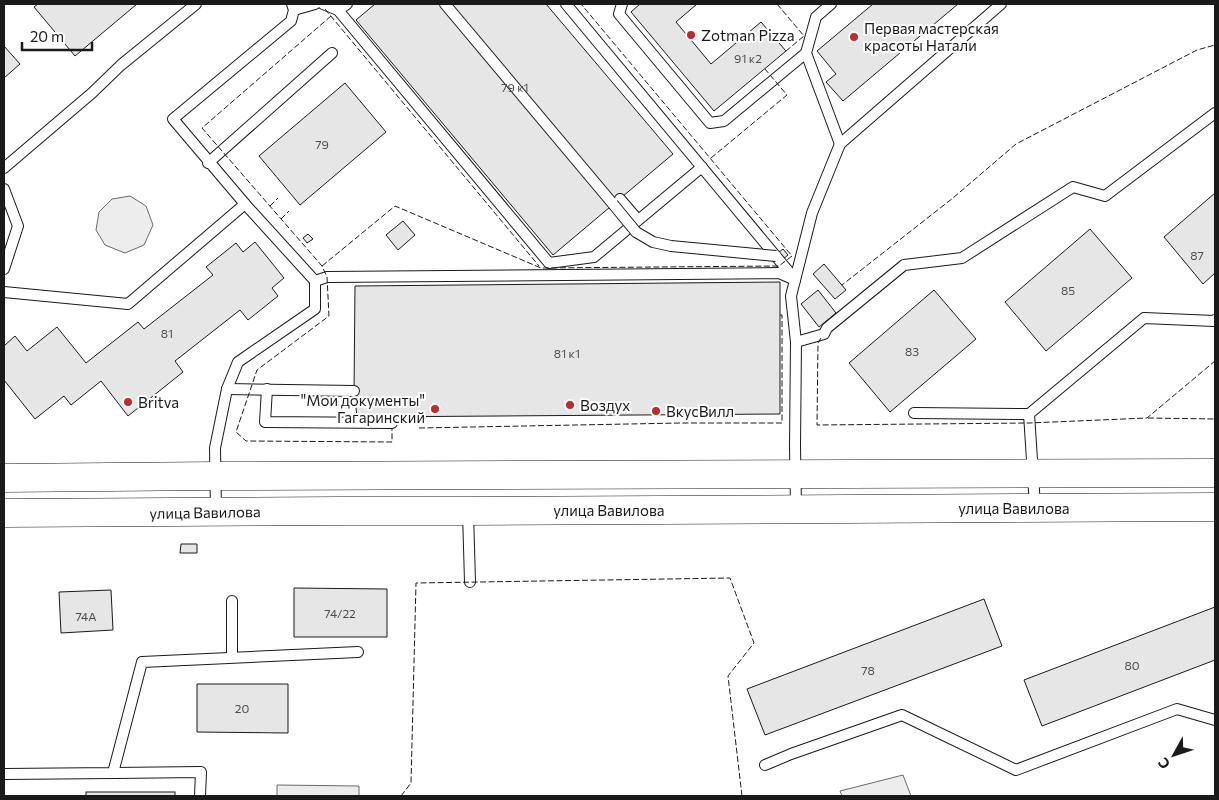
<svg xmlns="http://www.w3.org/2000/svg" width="1219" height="800" font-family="Commissioner,sans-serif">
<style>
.green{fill:#ededed;stroke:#6a6a6a}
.building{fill:#e6e6e6;stroke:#1a1a1a}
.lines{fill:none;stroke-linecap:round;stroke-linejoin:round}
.lane-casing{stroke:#1a1a1a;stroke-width:12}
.secondary-casing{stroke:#1a1a1a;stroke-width:29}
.lane{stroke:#fff;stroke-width:10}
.secondary{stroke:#fff;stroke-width:28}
.lane-bridge-casing{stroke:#1a1a1a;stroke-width:12;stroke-linecap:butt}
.lane-bridge{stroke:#fff;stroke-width:10}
.fence{stroke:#1a1a1a;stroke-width:1;stroke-dasharray:6 2.5;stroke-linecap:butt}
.poi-dot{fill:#c62828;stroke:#fff;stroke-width:2}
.labels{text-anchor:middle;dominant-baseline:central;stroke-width:4;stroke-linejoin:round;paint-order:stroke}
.number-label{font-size:12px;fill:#4d4d4d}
.poi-label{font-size:15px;fill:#1a1a1a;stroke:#fff;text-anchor:start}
.street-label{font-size:15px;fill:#1a1a1a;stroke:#fff}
</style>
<rect width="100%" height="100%" fill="#fff"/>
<g class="green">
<polygon points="130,196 146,206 153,225 144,245 125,253 105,245 96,230 99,212 112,199"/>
<polygon points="903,775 911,796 842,796 840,791"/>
<polygon points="277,785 359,786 359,796 277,796"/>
</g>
<g class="building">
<polygon points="38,4 137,4 75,56 34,7"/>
<polygon points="375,4 546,4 673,154 553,255 356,20"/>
<polygon points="640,4 697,4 676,22 711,64 761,22 786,51 714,111 631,12"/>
<polygon points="873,4 958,4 843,101 826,82 836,74 817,51"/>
<polygon points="4,46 20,64 4,78"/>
<polygon points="345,83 386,132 300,205 259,156"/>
<polygon points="1215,193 1215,273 1203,284 1164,237"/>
<polygon points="403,221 415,235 398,250 386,235"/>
<polygon points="1090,229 1132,278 1046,351 1005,302"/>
<polygon points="308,234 313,239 307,243 303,238"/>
<polygon points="255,242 284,278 272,288 278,296 248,320 240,310 175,361 183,372 128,416 101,381 71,405 64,396 35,419 4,380 4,346 15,336 27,351 57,327 86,363 138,322 144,329 213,275 206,267 236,243 243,252"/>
<polygon points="783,249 788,255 783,259 778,253"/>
<polygon points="824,264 846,290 835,299 813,274"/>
<polygon points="780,282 780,414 357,417 354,391 355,286"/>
<polygon points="818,290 836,313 819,327 801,304"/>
<polygon points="934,290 976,339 890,412 849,363"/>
<polygon points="181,544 197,544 197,553 180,553"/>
<polygon points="294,588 387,589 387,637 294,637"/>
<polygon points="111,590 113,630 61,633 59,592"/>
<polygon points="984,599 1002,646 765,735 747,689"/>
<polygon points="1215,607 1215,660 1042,726 1024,680"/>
<polygon points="197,684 288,684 288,733 197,732"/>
<rect x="86" y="792" width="89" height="4"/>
</g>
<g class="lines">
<defs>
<g id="lane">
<polyline points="323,4 338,10"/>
<polyline points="347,4 338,10 549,263 594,257 702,167"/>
<polyline points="445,4 613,204"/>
<polyline points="566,4 794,278"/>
<polyline points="622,4 619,14 710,123 724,121 806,53"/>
<polyline points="831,4 816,17 806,53 840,144"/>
<polyline points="294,10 315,4"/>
<polyline points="208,163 332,53"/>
<polyline points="4,168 92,93 121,65 196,4"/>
<polyline points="4,189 18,226 4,269"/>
<polyline points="620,199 638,220"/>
<polyline points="315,281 327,277 779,273 795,280"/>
<polyline points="4,292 128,304 245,204"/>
<polyline points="796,342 824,334 827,328 904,265 962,258 1073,187 1105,196 1215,113"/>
<polyline points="227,389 354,391"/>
<polyline points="267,389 265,422 392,423"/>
<polyline points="914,413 1029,414"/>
<polyline points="1035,506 1029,414 1144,318 1214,321 1215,320"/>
<polyline points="796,508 795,446 796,342 791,296 812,213 840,144 1001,4"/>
<polyline points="216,512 215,448 227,389 238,362 315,309 315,281 245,204 173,119 291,21 294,10 292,4"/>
<polyline points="468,512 470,582"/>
<polyline points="232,601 232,657"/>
<polyline points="765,765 791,754 902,715 1016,770 1177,709 1215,720"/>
<polyline points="113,773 201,772 200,796"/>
<polyline points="4,774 113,773 142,662 358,652"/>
</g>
<g id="secondary">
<polyline points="4,478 215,476 1215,473"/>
<polyline points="4,513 340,511 468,511 1215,507"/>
</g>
</defs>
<use href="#lane" class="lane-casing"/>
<use href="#secondary" class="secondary-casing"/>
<use href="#lane" class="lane"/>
<use href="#secondary" class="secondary"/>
<defs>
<polyline id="lane-bridge" points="613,204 636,232 653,242 671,246 776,256"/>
</defs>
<use href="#lane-bridge" class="lane-bridge-casing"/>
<use href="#lane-bridge" class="lane-bridge"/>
<g class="fence">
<polyline points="777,4 804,36 786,51"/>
<polyline points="325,9 539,266"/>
<polyline points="331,16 202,128 322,266 327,277 329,316 257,370 236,432 246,441 392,442 392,429"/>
<polyline points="711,158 787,95 765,69"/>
<polyline points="270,206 278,198"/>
<polyline points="281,219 289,211"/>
<polyline points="322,266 395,206 541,268 779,266 792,256 581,4"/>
<polyline points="840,283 842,285 953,198 1016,144 1197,50 1215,45"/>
<polyline points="821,338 818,343 817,425 1029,423 1147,418 1215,361"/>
<polyline points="1148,418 1215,419"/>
<polyline points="419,428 681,423 782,423 782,315 780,315"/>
<polyline points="401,796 411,783 416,583 730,578 754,643 728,676 742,796"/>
</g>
</g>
<g class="poi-dot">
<circle cx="691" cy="35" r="5"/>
<circle cx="854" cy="37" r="5"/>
<circle cx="128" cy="402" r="5"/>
<circle cx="570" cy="405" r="5"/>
<circle cx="435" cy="409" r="5"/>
<circle cx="656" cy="411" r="5"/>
</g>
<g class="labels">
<g class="number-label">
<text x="748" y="58">91 к2</text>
<text x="515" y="87">79 к1</text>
<text x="322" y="144">79</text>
<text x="1197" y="255">87</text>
<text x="1068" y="290">85</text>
<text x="167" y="333">81</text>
<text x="912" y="351">83</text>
<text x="567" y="353">81 к1</text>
<text x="340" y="613">74/22</text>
<text x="86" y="616">74А</text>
<text x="1132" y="665">80</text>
<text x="868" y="670">78</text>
<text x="242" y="708">20</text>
</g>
<g class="poi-label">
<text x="864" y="28">Первая мастерская<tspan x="864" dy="17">красоты Натали</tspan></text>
<text x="701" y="35">Zotman Pizza</text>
<text x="425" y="400" text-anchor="end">"Мои документы"<tspan x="425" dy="17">Гагаринский</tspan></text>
<text x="138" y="402">Britva</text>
<text x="580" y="405">Воздух</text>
<text x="666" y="411">ВкусВилл</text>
</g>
<g class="street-label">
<text x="1014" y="508">улица Вавилова</text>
<text x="609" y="510">улица Вавилова</text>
<text transform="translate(205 512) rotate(-1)">улица Вавилова</text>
</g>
</g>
<rect width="1219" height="800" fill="none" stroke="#1a1a1a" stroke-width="10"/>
<g transform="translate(1174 755) rotate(230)" stroke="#ffffff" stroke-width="4" paint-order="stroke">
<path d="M0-4L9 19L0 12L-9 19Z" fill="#1a1a1a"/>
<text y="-8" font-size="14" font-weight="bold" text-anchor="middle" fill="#1a1a1a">С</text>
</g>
<path d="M22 42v8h70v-8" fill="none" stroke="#1a1a1a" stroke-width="2.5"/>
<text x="30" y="42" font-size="15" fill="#1a1a1a" stroke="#ffffff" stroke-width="4" paint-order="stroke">20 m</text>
</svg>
